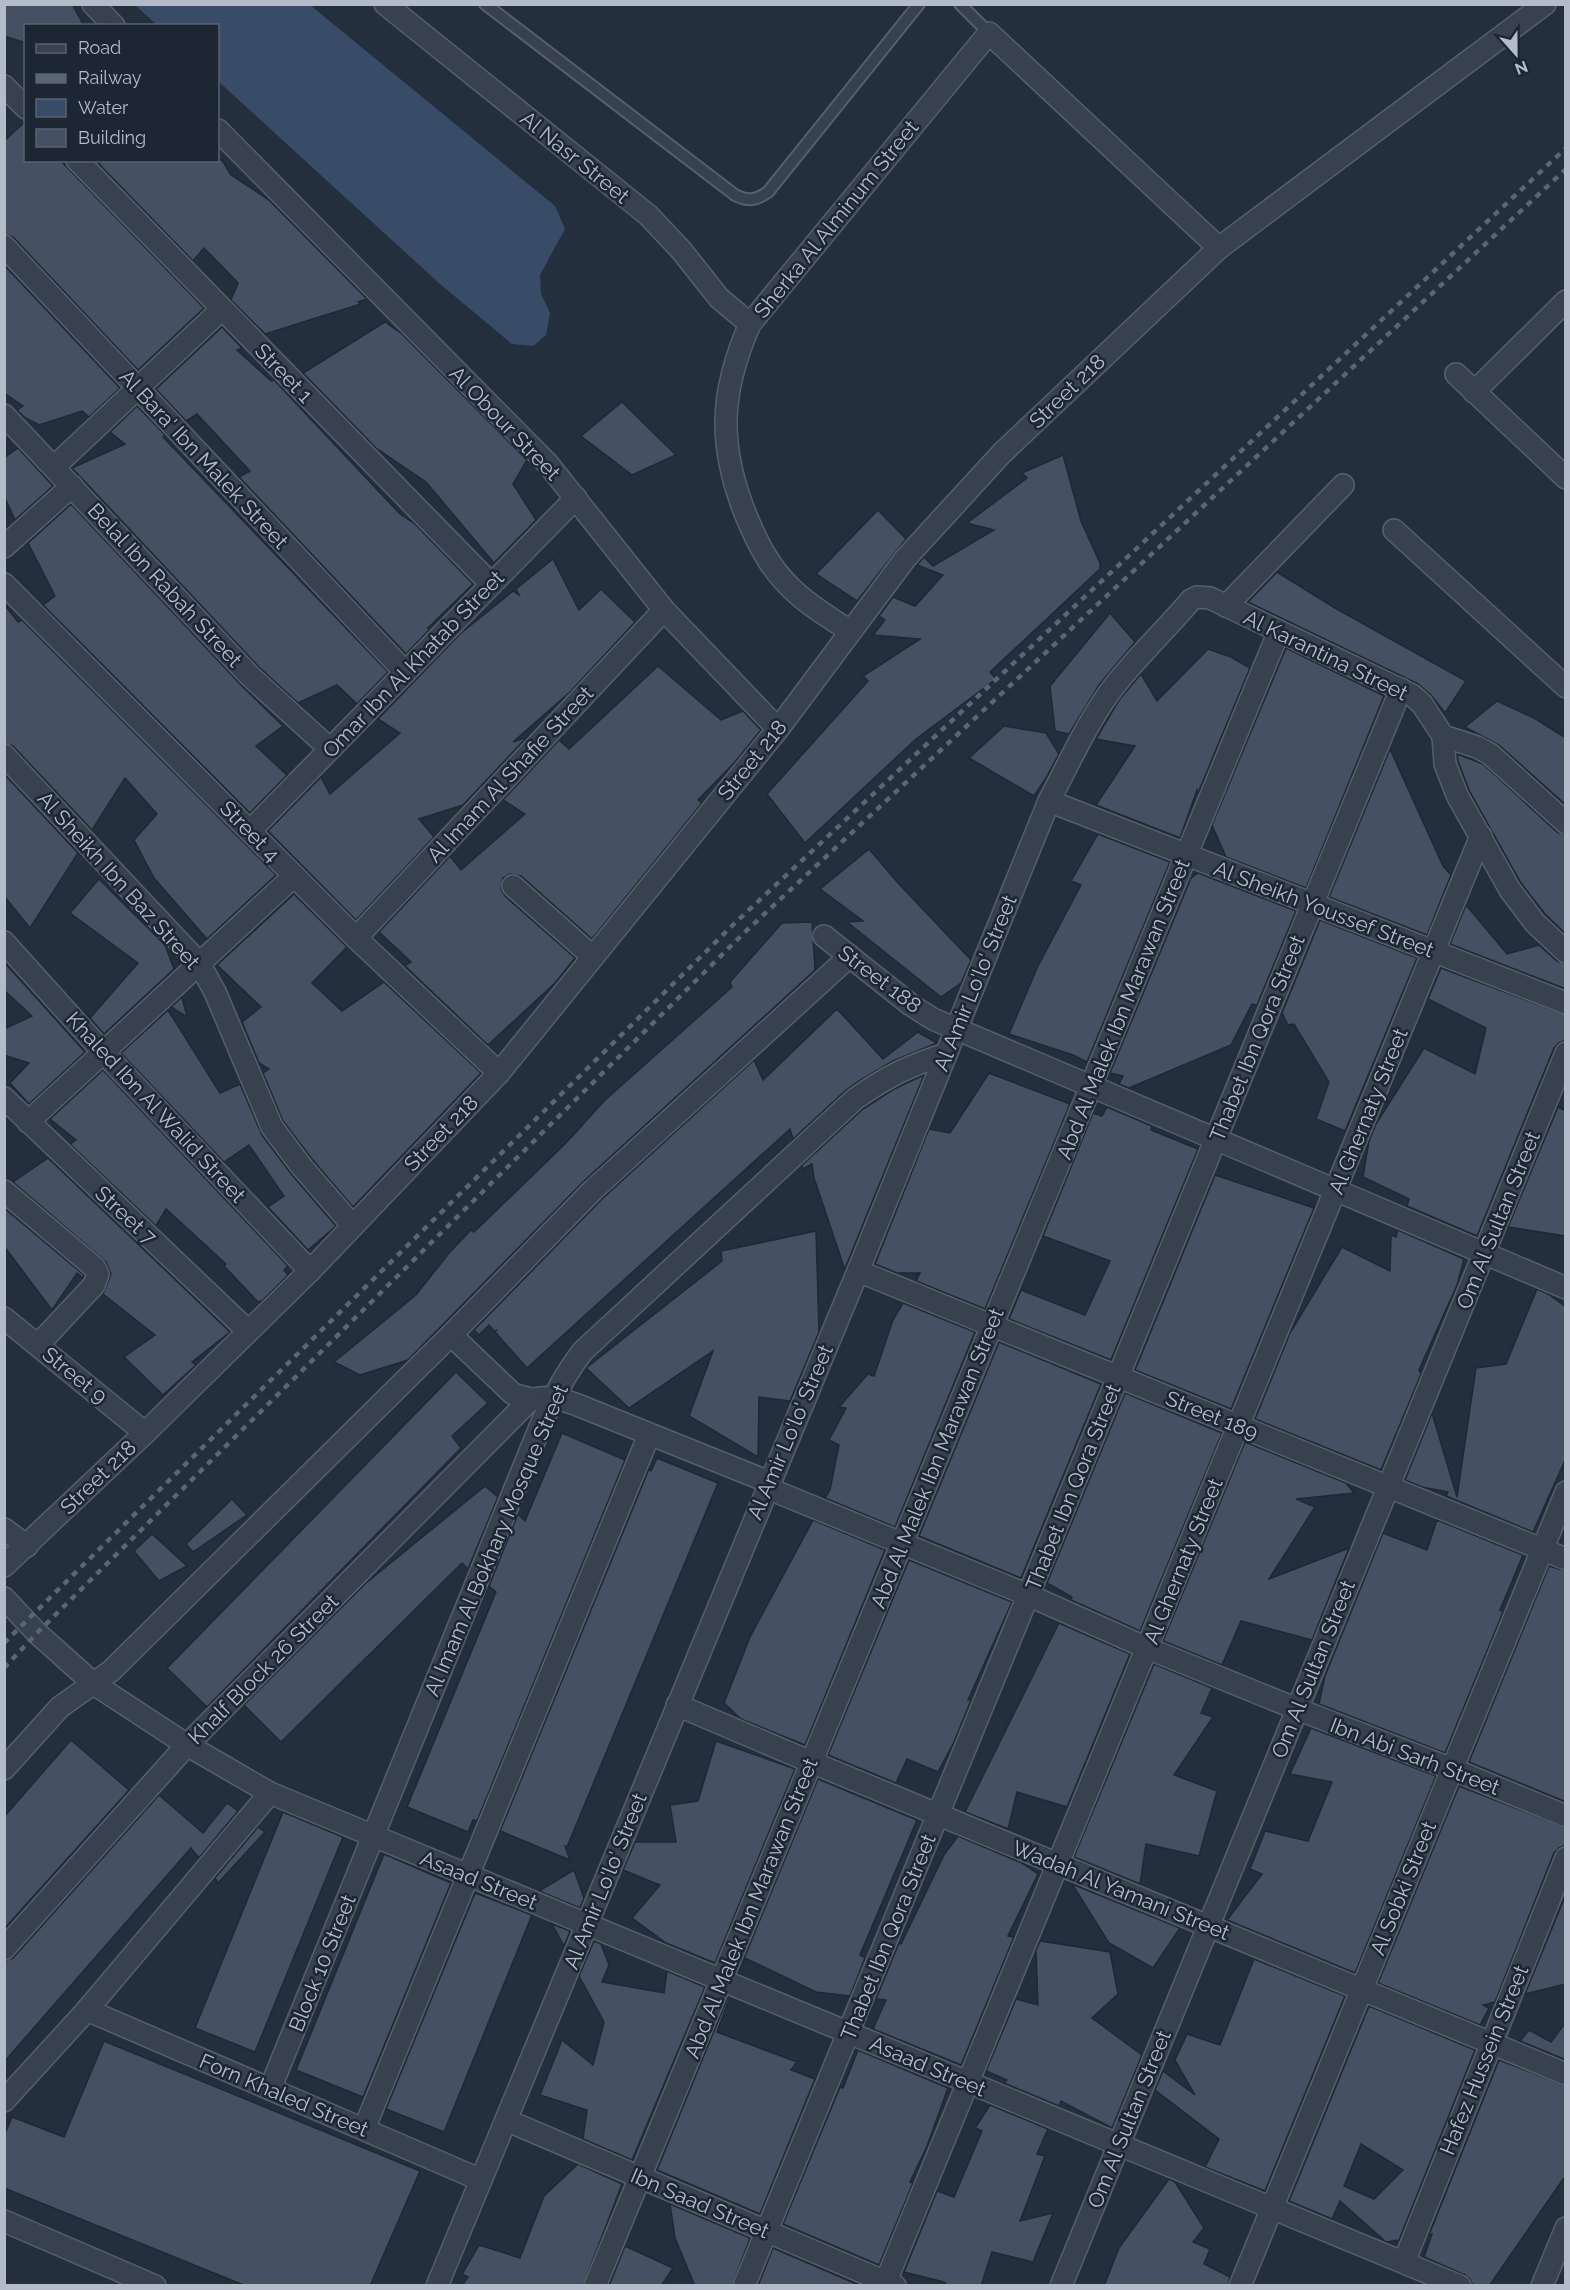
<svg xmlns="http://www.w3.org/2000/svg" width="1570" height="2290" font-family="Raleway,sans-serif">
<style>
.water{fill:#394c67}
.building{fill:#455162;stroke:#1f2835;stroke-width:1.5;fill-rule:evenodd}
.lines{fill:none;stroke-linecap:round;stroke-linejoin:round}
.service-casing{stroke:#565f6c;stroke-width:14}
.minor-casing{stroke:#565f6c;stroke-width:24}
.service{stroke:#38414e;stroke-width:10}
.minor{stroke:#38414e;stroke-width:21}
.rail{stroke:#5a6575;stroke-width:4.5;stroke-dasharray:6 6;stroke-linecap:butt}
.labels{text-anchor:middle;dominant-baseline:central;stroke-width:5;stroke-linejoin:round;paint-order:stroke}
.street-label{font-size:21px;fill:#b4bcc9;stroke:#1d2633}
</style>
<rect width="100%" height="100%" fill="#242f3e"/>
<polygon class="water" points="135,5 310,5 555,206 565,229 540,275 541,294 550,313 546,335 533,346 512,344 440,284 218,81 218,26 157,25"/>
<g class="building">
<polygon points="4,4 72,4 84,26 26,26 26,43 4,36"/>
<polygon points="26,121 26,160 60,160 204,308 138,370 13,237 4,234 4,141"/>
<polygon points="102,160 222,160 231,175 269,200 367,299 358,302 361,304 265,334 231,300 238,283 204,248 193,261 99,164"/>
<polygon points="4,265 120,388 89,417 82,411 39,425 24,417 17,410 23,406 4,393"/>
<polygon points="385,322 402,334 527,460 513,484 536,520 494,563 426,482 376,448 303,373"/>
<polygon points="222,327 242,348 237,350 271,381 274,380 400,514 415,524 473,584 428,628 429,630 406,654 239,477 250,471 197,414 186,421 156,389"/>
<polygon points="622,402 676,455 632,475 581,436"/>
<polygon points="137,406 165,435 163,437 388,672 357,704 337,685 298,703 259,667 72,468 125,444 110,432"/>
<polygon points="18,448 53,486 15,520 4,496 4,458"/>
<polygon points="1063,455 1081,521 1100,563 1100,569 990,672 996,679 916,739 805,843 767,794 868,681 863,676 920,639 873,635 885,620 879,616 893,597 915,606 943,575 917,565 924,557 933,566 994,530 967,523 1027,478 1022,473"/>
<polygon points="71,504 241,685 283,726 256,746 287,775 250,813 43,605 55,596 28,543"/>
<polygon points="878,510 906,539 857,601 816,574"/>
<polygon points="553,559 579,610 601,589 635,622 571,691 513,742 527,737 463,805 419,819 434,837 356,920 268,831 321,777 330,794 400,733 378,719 461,633 513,591 519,595 516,589"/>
<polygon points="1277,572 1335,608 1466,681 1445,713 1431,695 1418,684 1248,602"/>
<polygon points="4,604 18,622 22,620 276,875 207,939 154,878 134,840 157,814 125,778 92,830 13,746 4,743"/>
<polygon points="1110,613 1135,642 1099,685 1069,734 1055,731 1050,686"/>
<polygon points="1286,648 1384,696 1306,888 1226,857 1212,825"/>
<polygon points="1208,649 1231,657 1250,668 1198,793 1197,790 1180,838 1096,805 1135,746 1096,739 1119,700 1141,674 1157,701"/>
<polygon points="658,666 721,720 743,711 761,730 735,762 698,800 702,803 592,939 521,876 510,874 503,878 501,889 505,896 575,958 555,983 488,1045 405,966 411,962 379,932 450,856 461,870 525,814 503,800 559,740 569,749"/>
<polygon points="1497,701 1534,718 1566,738 1566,805 1499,745 1465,727"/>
<polygon points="1004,726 1046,733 1059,754 1046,778 1034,796 969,758"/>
<polygon points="1390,749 1443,866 1451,875 1427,935 1329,897"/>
<polygon points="1457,754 1483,764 1557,832 1566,835 1566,934 1545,914 1521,883 1469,790 1458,761"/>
<polygon points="4,774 78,853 30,928 4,896"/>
<polygon points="1098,834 1170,862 1087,1062 1073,1055 1009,1034 1038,966 1081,885 1071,881"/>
<polygon points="869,849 898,883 971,960 961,983 941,997 847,922 863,921 820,889"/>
<polygon points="1198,873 1296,911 1257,1005 1252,1004 1231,1045 1129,1088 1119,1084 1123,1076 1110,1073 1191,878"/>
<polygon points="99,879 165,945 174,969 104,1034 83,1010 91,1017 138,963 70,913"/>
<polygon points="294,894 347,947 312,983 342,1011 384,982 481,1073 353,1207 312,1159 283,1121 263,1073 269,1069 259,1063 242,1022 261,1007 217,965"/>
<polygon points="1466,905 1507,954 1539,945 1557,961 1566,964 1566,989 1450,944"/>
<polygon points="1320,920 1417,958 1345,1131 1316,1119 1329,1082 1294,1024 1288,1025 1282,1013"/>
<polygon points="812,922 815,970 584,1181 408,1360 360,1375 334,1362 416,1295 449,1253 471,1230 474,1232 567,1142 604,1101 732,987 730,982 782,923"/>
<polygon points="4,962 85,1052 29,1104 10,1083 29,1063 4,1055 4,1029 32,1016 4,990"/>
<polygon points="1441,968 1566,1015 1566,1040 1559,1043 1554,1048 1477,1236 1407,1206 1409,1199 1363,1177 1369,1141 1376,1124 1424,1048 1475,1074 1486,1028 1428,999"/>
<polygon points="182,997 187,1017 171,1007"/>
<polygon points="837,1009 883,1059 918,1032 937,1043 893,1061 859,1081 846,1090 793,1139 790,1129 527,1368 495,1332 497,1330 494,1331 489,1325 479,1335 474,1330 602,1199 754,1060 763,1080"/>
<polygon points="168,1010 220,1093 240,1084 262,1135 292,1175 336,1226 308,1250 268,1207 284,1196 249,1145 224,1162 121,1053"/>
<polygon points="103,1070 288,1266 284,1270 288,1275 262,1301 258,1302 224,1266 226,1264 166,1209 156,1226 70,1144 76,1140 50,1119"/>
<polygon points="989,1073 1070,1104 985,1309 916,1281 920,1273 897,1273 875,1264 929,1129 950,1133"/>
<polygon points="924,1075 846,1266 845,1270 814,1178 812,1164 803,1169 802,1165 863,1109 894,1089"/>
<polygon points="1107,1107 1152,1126 1151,1130 1198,1149 1111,1360 1009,1319 1021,1290 1085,1315 1110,1261 1043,1236 1093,1113 1102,1116"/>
<polygon points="1558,1107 1566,1111 1566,1236 1508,1227"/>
<polygon points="48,1158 230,1332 192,1362 196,1365 163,1395 124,1357 155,1335 103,1294 111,1274 106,1262 13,1182"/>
<polygon points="1215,1175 1314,1208 1231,1409 1135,1370"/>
<polygon points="4,1208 84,1275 83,1278 77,1273 52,1310 4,1246"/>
<polygon points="1398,1230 1464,1259 1457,1285 1419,1370 1421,1374 1381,1470 1255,1419 1290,1333 1342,1247 1390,1271 1391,1235 1396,1237"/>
<polygon points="816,1231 819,1332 790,1401 759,1397 758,1457 689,1416 713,1351 629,1408 586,1368 722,1261 721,1251"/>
<polygon points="1537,1289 1548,1294 1566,1307 1566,1458 1533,1532 1446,1496 1448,1492 1422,1487 1405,1480 1432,1413 1457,1497 1476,1368 1506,1364"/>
<polygon points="903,1303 975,1332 895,1527 825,1498 830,1490 839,1445 829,1440 846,1408 839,1407 868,1374 874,1376 893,1320"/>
<polygon points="999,1342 1101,1384 1021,1578 919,1536"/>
<polygon points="456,1372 488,1403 452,1436 461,1448 207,1707 167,1668"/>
<polygon points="1125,1393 1222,1433 1140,1631 1071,1600 1072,1597 1047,1583"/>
<polygon points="562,1433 625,1460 477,1821 473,1820 468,1832 407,1807 496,1592 489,1586 518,1514 525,1521"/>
<polygon points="1245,1442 1346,1483 1354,1493 1296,1499 1315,1507 1269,1579 1349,1548 1312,1640 1241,1621 1222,1665 1163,1641"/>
<polygon points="657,1458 718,1483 567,1847 565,1846 570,1860 500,1831 649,1469 651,1471"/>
<polygon points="485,1486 498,1497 468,1569 462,1563 281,1742 244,1705 366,1583"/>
<polygon points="232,1499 247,1515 193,1552 186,1544"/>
<polygon points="813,1520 885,1550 805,1745 741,1719 724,1703 750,1637"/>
<polygon points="1437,1520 1523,1555 1500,1610 1503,1612 1445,1753 1319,1704 1325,1676 1383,1533 1427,1550"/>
<polygon points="152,1534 187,1566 159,1581 134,1551"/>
<polygon points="909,1560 1012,1602 968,1700 971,1700 954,1742 938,1772 907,1759 896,1783 828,1755"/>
<polygon points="1549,1566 1566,1571 1566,1802 1469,1762"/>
<polygon points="1059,1623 1130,1654 1067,1807 1017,1792 1008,1829 965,1812"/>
<polygon points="1154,1664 1212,1688 1201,1713 1213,1717 1174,1775 1217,1791 1199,1856 1146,1844 1140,1884 1074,1857"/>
<polygon points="1311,1728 1436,1776 1355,1973 1227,1920 1262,1874 1250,1869 1265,1831 1308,1841 1332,1782 1290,1774"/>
<polygon points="71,1740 129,1790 4,1929 4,1817"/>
<polygon points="716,1741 795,1769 715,1963 666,1943 632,1918 660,1885 623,1870 635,1842 676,1842 670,1805 698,1801"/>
<polygon points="818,1779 917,1820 860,1955 865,1958 850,1996 816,1992 745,1958 738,1973"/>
<polygon points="1459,1786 1566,1828 1566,1845 1559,1848 1554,1853 1495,2002 1483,2005 1489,2008 1480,2025 1378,1983"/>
<polygon points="159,1795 203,1833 227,1803 238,1811 199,1858 191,1848 4,2062 4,1961 13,1958"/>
<polygon points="283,1812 343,1837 255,2052 195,2028"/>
<polygon points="258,1827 265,1832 218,1883 215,1878"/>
<polygon points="958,1836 1022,1863 1038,1874 1008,1936 1014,1937 961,2065 873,2029 886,2000 876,1999 899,1943 901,1944 944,1855"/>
<polygon points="384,1854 451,1883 363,2097 296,2070"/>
<polygon points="574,1870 584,1898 580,1908 539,1891"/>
<polygon points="1072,1884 1180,1928 1153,1968 1109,1943"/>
<polygon points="475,1893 532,1915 444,2132 386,2109"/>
<polygon points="1566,1894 1566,1984 1525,1994"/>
<polygon points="552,1924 570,1931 564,1946"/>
<polygon points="594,1941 601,1944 609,1965 602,1982 664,1993 667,1971 705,1987 632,2160 583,2139 587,2110 540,2095 562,2040 593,2065 604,2022 579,1976"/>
<polygon points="1040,1941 1110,1952 1118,1994 1092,2018 1142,2055 1112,2128 1061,2101 1059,2106 1004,2083 1007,2080 986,2071 1016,1999 1038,2005 1036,1950"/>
<polygon points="1254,1959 1345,1996 1265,2191 1205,2167 1219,2139 1155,2090 1163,2071 1195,2095 1175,2060 1187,2034 1220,2045"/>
<polygon points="728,1997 730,1997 717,2032 797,2062 791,2070 815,2079 760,2214 657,2170"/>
<path d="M1369,2006l106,44 -76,190 -13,2 -46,-41 -8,18 -43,-18zM1361,2144l42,26 -29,29 -30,-13z"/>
<polygon points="1566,2022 1566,2060 1520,2041 1529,2030 1551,2042"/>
<polygon points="104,2041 420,2171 370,2286 246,2286 4,2188 4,2136 12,2117 64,2137"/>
<polygon points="858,2050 948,2088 927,2146 910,2182 913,2183 879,2265 783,2224 840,2087 843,2088"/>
<polygon points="1499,2060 1566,2086 1566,2175 1489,2286 1473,2286 1470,2279 1465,2275 1424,2257 1432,2234 1429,2235"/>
<polygon points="990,2105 1048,2129 1037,2154 1045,2156 1020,2221 1053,2213 1033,2262 992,2252 981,2286 948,2286 944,2282 904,2272 937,2191 954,2197 982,2131 975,2128"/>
<polygon points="578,2164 622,2184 583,2286 462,2286 468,2277 462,2274 479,2245 520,2258 544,2196"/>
<polygon points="1169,2179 1175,2182 1204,2228 1193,2242 1210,2249 1204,2264 1230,2277 1228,2286 1104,2286 1119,2248"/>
<polygon points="670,2204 750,2238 732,2286 695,2286 675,2238"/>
<polygon points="625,2246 673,2268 661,2286 609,2286"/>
<polygon points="773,2248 861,2286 758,2286"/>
</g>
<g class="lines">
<defs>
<g id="service">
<path d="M485,4l250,191c14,7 21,5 33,-3l151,-188"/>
<polyline points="960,4 989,33"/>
</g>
<g id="minor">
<polyline points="93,4 114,26"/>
<polyline points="385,4 648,215 681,250 719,298 750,324"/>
<polyline points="4,86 26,108"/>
<polyline points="218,130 548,464 664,610 778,729"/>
<polyline points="77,160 491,584"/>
<polyline points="4,246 405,672"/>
<polyline points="1456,374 1566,478"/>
<polyline points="1474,392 1566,301"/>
<polyline points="4,415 250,676 330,749"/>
<polyline points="54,467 222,309"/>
<polyline points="1394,530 1566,687"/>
<polyline points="4,547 72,486"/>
<polyline points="4,584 356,938 499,1073"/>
<polyline points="1226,606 1343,485"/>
<path d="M850,631c-20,-13 -42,-26 -59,-43 -21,-20 -33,-44 -44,-70 -29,-71 -28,-124 3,-194l239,-291 230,215"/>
<polyline points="1443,736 1445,764 1457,795 1510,890 1535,923 1566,952"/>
<polyline points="4,755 199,963 215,992 272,1127 302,1167 353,1226"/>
<polyline points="1049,801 1566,1003"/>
<polyline points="250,831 576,498"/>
<polyline points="513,886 593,957"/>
<polyline points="824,936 911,1005 933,1019 1566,1288"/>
<polyline points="356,938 664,610"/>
<polyline points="4,942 103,1052 310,1271"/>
<polyline points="4,1098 248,1331"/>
<polyline points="28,1122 294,876"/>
<polyline points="4,1191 95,1268 98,1274 94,1285 38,1345"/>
<polyline points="858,1271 1566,1559"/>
<polyline points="4,1318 145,1433"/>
<polyline points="451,1335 513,1394 531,1399 553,1397 575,1404 769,1482"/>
<polyline points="767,1488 1028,1595 1147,1648 1297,1709 1452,1769 1566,1816"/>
<polyline points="4,1529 27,1546"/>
<polyline points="4,1566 145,1433 310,1271 499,1073 778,729 905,559 1002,453 1219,248 1545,4"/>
<polyline points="4,1598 37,1633 94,1684 187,1745 270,1793 1460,2286"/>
<polyline points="677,1705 811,1762 1566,2074"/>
<polyline points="4,1769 60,1707 111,1671 451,1335 593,1190 850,956"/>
<polyline points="4,1949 187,1745 531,1399"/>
<polyline points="87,2010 481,2180"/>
<path d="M270,2089l270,-662c12,-28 24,-52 43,-76l272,-252c31,-22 55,-34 91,-45"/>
<polyline points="4,2101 87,2010 270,1793"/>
<polyline points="506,2120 895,2286"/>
<polyline points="364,2129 649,1435"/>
<polyline points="4,2221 155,2286"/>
<polyline points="1404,2262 1566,1858"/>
<path d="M437,2286l421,-1015 191,-470c19,-36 36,-74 60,-108 25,-34 55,-61 82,-93l6,-3 13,1 202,97 10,9 21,32 34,11 13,7 76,69"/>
<polyline points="595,2286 1279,631"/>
<polyline points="744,2286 1401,689"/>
<polyline points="884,2286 1481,836"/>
<polyline points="1061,2286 1566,1053"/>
<polyline points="1240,2286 1566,1492"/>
<polyline points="1542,2286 1566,2228"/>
</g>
</defs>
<use href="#service" class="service-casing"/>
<use href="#minor" class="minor-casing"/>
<use href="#service" class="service"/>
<use href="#minor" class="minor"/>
<g class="rail">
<polyline points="4,1643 736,922 1566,148"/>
<polyline points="4,1668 37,1633 745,932 1566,169"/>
</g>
</g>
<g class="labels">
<g class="street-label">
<text transform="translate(575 157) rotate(39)">Al Nasr Street</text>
<text transform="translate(836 219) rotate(-51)">Sherka Al Alminum Street</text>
<text transform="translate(284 373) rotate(46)">Street 1</text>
<text transform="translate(1067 391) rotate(-44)">Street 218</text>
<text transform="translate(505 423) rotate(46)">Al Obour Street</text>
<text transform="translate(204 459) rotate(47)">Al Bara' Ibn Malek Street</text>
<text transform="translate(165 585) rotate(47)">Belal Ibn Rabah Street</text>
<text transform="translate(1326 655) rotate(26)">Al Karantina Street</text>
<text transform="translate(413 664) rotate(-46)">Omar Ibn Al Khatab Street</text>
<text transform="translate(752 760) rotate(-51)">Street 218</text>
<text transform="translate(510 774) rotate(-47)">Al Imam Al Shafie Street</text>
<text transform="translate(250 831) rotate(46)">Street 4</text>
<text transform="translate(119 880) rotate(48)">Al Sheikh Ibn Baz Street</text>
<text transform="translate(1324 909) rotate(21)">Al Sheikh Youssef Street</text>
<text transform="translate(880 979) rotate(37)">Street 188</text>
<text transform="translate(975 983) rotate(-68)">Al Amir Lo'lo' Street</text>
<text transform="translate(1123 1009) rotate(-68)">Abd Al Malek Ibn Marawan Street</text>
<text transform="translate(1257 1038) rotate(-68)">Thabet Ibn Qora Street</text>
<text transform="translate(156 1107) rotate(47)">Khaled Ibn Al Walid Street</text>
<text transform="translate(1368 1111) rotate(-68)">Al Ghernaty Street</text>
<text transform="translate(441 1133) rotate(-46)">Street 218</text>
<text transform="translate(126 1215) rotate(43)">Street 7</text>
<text transform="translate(1498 1220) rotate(-68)">Om Al Sultan Street</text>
<text transform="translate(75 1375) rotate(39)">Street 9</text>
<text transform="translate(1212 1415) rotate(22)">Street 189</text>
<text transform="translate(790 1432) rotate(-67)">Al Amir Lo'lo' Street</text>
<text transform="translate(937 1458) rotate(-68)">Abd Al Malek Ibn Marawan Street</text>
<text transform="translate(98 1477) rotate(-44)">Street 218</text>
<text transform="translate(1073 1487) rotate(-68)">Thabet Ibn Qora Street</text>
<text transform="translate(496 1540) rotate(-67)">Al Imam Al Bokhary Mosque Street</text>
<text transform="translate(1183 1561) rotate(-68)">Al Ghernaty Street</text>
<text transform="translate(263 1669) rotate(-45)">Khalf Block 26 Street</text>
<text transform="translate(1313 1669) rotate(-68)">Om Al Sultan Street</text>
<text transform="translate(1415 1756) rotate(21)">Ibn Abi Sarh Street</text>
<text transform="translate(479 1880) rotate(22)">Asaad Street</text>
<text transform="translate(605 1881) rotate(-68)">Al Amir Lo'lo' Street</text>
<text transform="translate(1403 1888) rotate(-68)">Al Sobki Street</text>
<text transform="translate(1121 1890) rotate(22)">Wadah Al Yamani Street</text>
<text transform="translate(751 1908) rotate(-68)">Abd Al Malek Ibn Marawan Street</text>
<text transform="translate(888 1937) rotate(-68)">Thabet Ibn Qora Street</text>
<text transform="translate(322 1963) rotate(-68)">Block 10 Street</text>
<text transform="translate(1484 2060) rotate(-68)">Hafez Hussein Street</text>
<text transform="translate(928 2066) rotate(23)">Asaad Street</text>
<text transform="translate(284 2095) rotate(23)">Forn Khaled Street</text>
<text transform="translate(1129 2119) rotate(-68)">Om Al Sultan Street</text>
<text transform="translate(700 2203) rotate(23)">Ibn Saad Street</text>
</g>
</g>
<rect width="1570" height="2290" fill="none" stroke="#b4bcc9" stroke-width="12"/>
<rect x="24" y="24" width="195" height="138" fill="#1d2633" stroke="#59626f" stroke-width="1.5"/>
<rect x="36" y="44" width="30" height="9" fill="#38414e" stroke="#59626f" stroke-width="1.5"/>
<text x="78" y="54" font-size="18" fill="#b4bcc9">Road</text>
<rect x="36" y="74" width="30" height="9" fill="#5a6575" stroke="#59626f" stroke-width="1.5"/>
<text x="78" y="84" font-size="18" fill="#b4bcc9">Railway</text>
<rect x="36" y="99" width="30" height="18" fill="#394c67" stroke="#59626f" stroke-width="1.5"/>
<text x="78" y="114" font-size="18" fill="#b4bcc9">Water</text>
<rect x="36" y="129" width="30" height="18" fill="#455162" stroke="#59626f" stroke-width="1.5"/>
<text x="78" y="144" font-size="18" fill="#b4bcc9">Building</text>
<g transform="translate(1516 54) rotate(159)" stroke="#1d2633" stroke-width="4.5" paint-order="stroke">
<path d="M0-4.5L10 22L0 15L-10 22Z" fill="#b4bcc9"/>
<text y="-9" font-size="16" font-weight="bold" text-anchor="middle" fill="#b4bcc9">N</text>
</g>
</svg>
